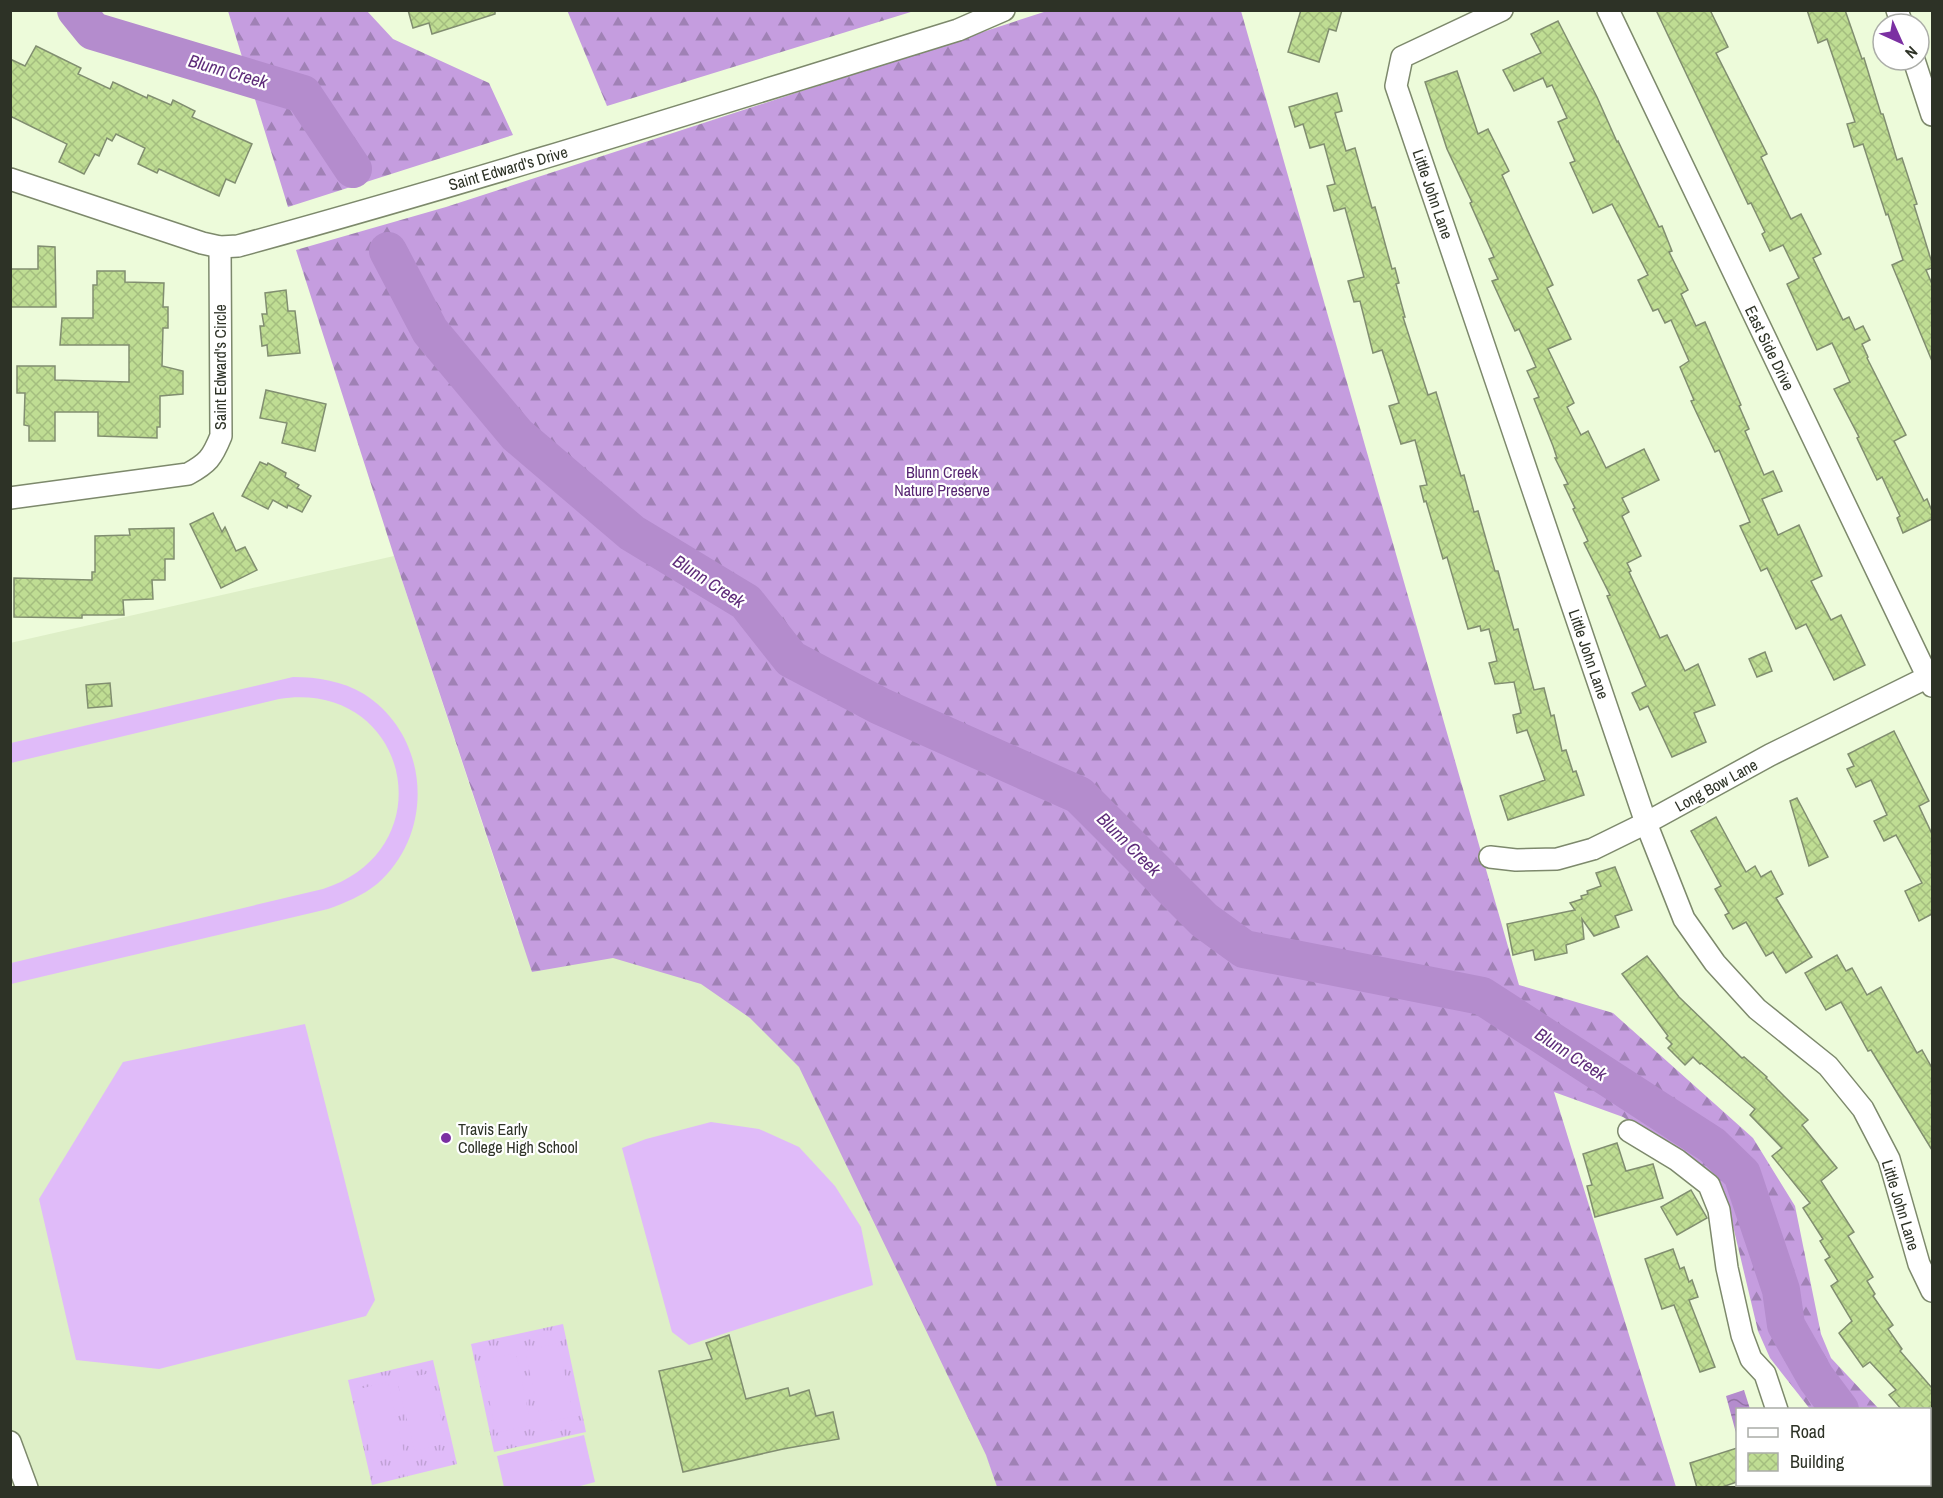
<svg xmlns="http://www.w3.org/2000/svg" width="1943" height="1498" font-family="'Archivo Narrow',sans-serif">
<style>
.built{fill:#deefc7}
.grass{fill:url(#grass-tufts)}
.forest{fill:url(#forest-firs)}
.pitch{fill:#e0bbf9}
.water{fill:url(#water-waves)}
.lines{fill:none;stroke-linecap:round;stroke-linejoin:round}
.river{stroke:#b48ccd;stroke-width:38}
.building{fill:url(#building-cross-hatch);stroke:#818e70;stroke-width:1.5}
.minor-casing{stroke:#7d896c;stroke-width:24}
.minor{stroke:#fff;stroke-width:21}
.poi-dot{fill:#7b30a2;stroke:#fff;stroke-width:2}
.labels{text-anchor:middle;dominant-baseline:central;stroke-width:4.5;stroke-linejoin:round;paint-order:stroke}
.street-label{font-size:16px;fill:#2d3226;stroke:#fff}
.park-label{font-size:16px;fill:#572572;stroke:#fff}
.poi-label{font-size:16px;fill:#2d3226;stroke:#fff;text-anchor:start}
.water-label{font-size:18px;font-style:italic;fill:#5e2c7a;stroke:#fff}
</style>
<defs>
<pattern id="grass-tufts" width="24" height="20" patternUnits="userSpaceOnUse" patternTransform="scale(1.5)"><rect width="24" height="20" fill="#e0bbf9"/><path d="M3 7l-1-3M5 7V3M7 7l1-3M15 17l-1-3M17 17v-4M19 17l1-3" fill="none" stroke="#c0a1d5"/></pattern>
<pattern id="forest-firs" width="22" height="20" patternUnits="userSpaceOnUse" patternTransform="scale(1.5)"><rect width="22" height="20" fill="#c59ddf"/><path d="M5 1l3.5 6h-7zM16 11l3.5 6h-7z" fill="#a081b5"/></pattern>
<pattern id="water-waves" width="16" height="10" patternUnits="userSpaceOnUse" patternTransform="scale(1.5)"><rect width="16" height="10" fill="#b48ccd"/><path d="M0 5q4-4 8 0t8 0" fill="none" stroke="#9373a6"/></pattern>
<pattern id="building-cross-hatch" width="8" height="8" patternUnits="userSpaceOnUse" patternTransform="scale(1.5)"><rect width="8" height="8" fill="#bfdd93"/><path d="M0 0l8 8M0 8l8-8" fill="none" stroke="#a4be7f"/></pattern>
</defs>
<rect width="100%" height="100%" fill="#edfbda"/>
<polygon class="built" points="394,556 518,932 794,867 997,1487 11,1487 10,643"/>
<g class="grass">
<polygon points="563,1324 586,1432 494,1452 471,1344"/>
<polygon points="433,1360 457,1464 372,1485 348,1380"/>
</g>
<g class="forest">
<polygon points="567,10 914,10 914,11 607,106"/>
<polygon points="228,11 367,11 393,39 489,83 513,135 288,207"/>
<polygon points="1047,11 1241,11 1519,985 1613,1013 1753,1138 1795,1206 1821,1334 1831,1358 1879,1409 1810,1409 1770,1358 1758,1331 1733,1226 1717,1188 1702,1166 1623,1117 1554,1092 1676,1487 997,1487 986,1455 799,1067 750,1018 701,984 613,958 532,972 394,556 296,250 446,207"/>
</g>
<g class="pitch">
<path d="M293,677c25,0 49,4 71,17 66,42 72,139 13,190 -15,12 -32,19 -49,25l-317,75v-21l312,-74c124,-40 86,-210 -44,-190l-268,64v-20z"/>
<polygon points="305,1024 375,1300 366,1316 159,1369 76,1360 39,1199 123,1062"/>
<polygon points="711,1122 759,1129 799,1147 835,1186 861,1227 873,1285 689,1345 672,1332 622,1148 646,1139"/>
<polygon points="558,1343 574,1416 541,1423 525,1351"/>
<polygon points="516,1353 531,1425 496,1433 481,1360"/>
<polygon points="430,1373 447,1443 415,1451 397,1381"/>
<polygon points="388,1382 404,1453 372,1461 355,1390"/>
<polygon points="584,1435 595,1482 573,1488 504,1487 497,1456"/>
</g>
<polygon class="water" points="1744,1390 1750,1409 1738,1410 1736,1433 1726,1396"/>
<g class="lines">
<g class="river">
<polyline points="76,10 93,31 303,94 353,169"/>
<polyline points="388,251 430,331 517,435 632,533 746,602 791,659 880,706 1079,795 1204,920 1244,949 1482,996 1712,1145 1742,1174 1781,1290 1786,1325 1816,1378 1840,1410"/>
<polyline points="1909,1484 1912,1488"/>
</g>
</g>
<g class="building">
<polygon points="408,10 495,10 495,14 432,34 429,23 413,28"/>
<polygon points="1301,10 1342,10 1336,31 1329,29 1319,62 1288,52"/>
<polygon points="1656,10 1710,10 1728,47 1716,53 1767,154 1761,157 1791,219 1801,214 1821,254 1813,258 1843,320 1849,317 1855,330 1863,326 1870,340 1862,344 1868,357 1867,358 1906,435 1894,441 1924,501 1927,499 1932,511 1932,519 1903,533 1897,518 1900,516 1882,477 1877,480 1857,438 1859,437 1834,389 1850,382 1832,343 1817,350 1787,284 1799,278 1783,245 1770,251 1762,234 1765,232 1751,203 1748,204"/>
<polygon points="1807,10 1845,10 1862,59 1864,58 1881,114 1883,114 1897,160 1902,158 1917,204 1914,205 1932,263 1932,268 1926,270 1932,284 1932,361 1892,265 1903,260 1888,214 1886,215 1863,144 1854,147 1847,124 1855,122 1827,39 1818,43"/>
<polygon points="1558,21 1597,97 1617,142 1618,141 1659,227 1662,226 1672,251 1669,252 1688,290 1681,294 1696,326 1705,322 1741,405 1739,406 1749,429 1745,431 1764,475 1773,471 1782,491 1762,499 1778,535 1799,525 1822,576 1811,581 1831,620 1841,615 1865,665 1834,680 1806,624 1796,629 1767,568 1761,571 1740,526 1750,522 1719,450 1715,452 1691,401 1694,400 1680,367 1689,361 1671,320 1665,323 1658,309 1653,311 1638,280 1648,275 1612,204 1593,213 1570,163 1575,161 1558,122 1567,118 1552,85 1547,87 1543,78 1514,91 1503,70 1541,53 1531,34"/>
<polygon points="36,46 81,68 78,74 110,89 113,82 147,98 148,95 171,105 173,100 195,111 192,117 252,144 235,183 226,179 219,196 159,169 157,173 138,164 145,148 116,134 112,141 107,138 99,156 95,154 84,174 59,162 67,144 10,116 10,59 25,66"/>
<polygon points="1457,71 1478,134 1488,129 1509,171 1502,175 1553,285 1547,288 1571,339 1548,349 1574,403 1567,407 1581,435 1588,431 1606,468 1644,449 1659,480 1622,498 1629,512 1622,516 1641,556 1627,563 1631,571 1629,572 1660,638 1667,635 1685,671 1698,664 1715,705 1694,713 1706,742 1672,757 1648,706 1640,710 1632,693 1646,686 1607,596 1610,595 1584,543 1588,541 1573,509 1575,508 1564,485 1568,484 1555,458 1557,458 1553,446 1534,399 1539,397 1527,371 1536,367 1519,329 1515,331 1492,281 1498,279 1489,259 1494,257 1470,203 1472,202 1447,149 1425,82"/>
<polygon points="1337,93 1342,111 1335,113 1346,151 1355,148 1372,208 1375,207 1392,269 1395,268 1399,283 1396,284 1405,317 1403,317 1428,395 1436,392 1461,476 1464,475 1474,512 1478,511 1495,571 1498,571 1514,630 1518,629 1534,690 1544,688 1551,716 1554,715 1562,751 1566,750 1573,772 1576,771 1584,795 1508,820 1500,796 1545,780 1527,730 1517,733 1513,715 1521,713 1514,682 1495,684 1489,663 1497,661 1489,629 1481,631 1480,626 1468,629 1447,557 1443,559 1426,501 1424,502 1420,486 1427,485 1415,440 1401,444 1389,406 1399,403 1382,350 1373,353 1360,301 1354,302 1348,281 1364,277 1345,208 1334,211 1327,186 1335,184 1324,144 1310,148 1303,124 1295,127 1289,107"/>
<polygon points="38,246 55,247 56,307 10,307 10,269 38,269"/>
<polygon points="97,271 125,271 125,282 164,283 163,307 168,307 168,328 163,328 162,366 183,371 183,394 160,396 160,427 157,427 157,438 98,436 98,412 55,412 55,441 29,441 29,426 24,425 25,393 17,393 17,366 55,366 55,380 129,382 129,345 60,345 62,318 93,318 93,285 97,285"/>
<polygon points="286,290 288,311 295,311 300,353 268,356 267,345 262,346 260,326 264,326 262,314 267,314 265,293"/>
<polygon points="266,390 326,404 315,451 282,443 287,423 260,418"/>
<polygon points="260,462 267,465 268,463 286,473 285,477 299,485 297,488 311,496 302,512 288,505 287,508 273,500 268,509 242,496"/>
<polygon points="213,513 222,532 225,527 236,551 245,547 257,570 221,588 190,524"/>
<polygon points="174,528 174,559 165,559 165,580 152,580 153,599 123,600 124,615 82,615 82,618 14,617 14,578 92,580 92,572 95,572 95,536 130,535 129,529"/>
<polygon points="1765,652 1772,671 1757,677 1749,659"/>
<polygon points="110,683 112,706 88,708 86,685"/>
<polygon points="1894,731 1929,801 1919,806 1932,834 1932,914 1919,921 1905,891 1922,883 1896,835 1884,841 1874,821 1887,815 1871,780 1856,787 1847,769 1854,766 1848,754"/>
<polygon points="1797,798 1828,857 1809,866 1790,801"/>
<polygon points="1716,817 1746,872 1755,866 1761,877 1771,871 1783,894 1776,898 1812,957 1786,973 1773,952 1766,956 1746,922 1733,929 1725,915 1729,913 1715,889 1721,886 1691,831"/>
<polygon points="1615,867 1632,910 1615,916 1619,927 1594,936 1582,919 1584,939 1566,945 1567,953 1535,960 1533,950 1513,955 1507,924 1575,910 1570,903 1582,899 1581,896 1588,894 1587,891 1601,886 1596,873"/>
<polygon points="1837,955 1846,971 1852,968 1867,995 1881,987 1917,1053 1922,1050 1932,1068 1932,1150 1871,1050 1868,1051 1841,1002 1826,1010 1805,973"/>
<polygon points="1647,956 1679,997 1742,1058 1744,1057 1767,1077 1766,1078 1808,1120 1802,1125 1837,1168 1821,1181 1854,1232 1848,1236 1873,1277 1867,1281 1875,1294 1873,1296 1893,1325 1888,1329 1902,1349 1900,1351 1932,1388 1932,1410 1902,1410 1889,1395 1896,1390 1870,1362 1863,1367 1839,1333 1852,1321 1831,1286 1838,1281 1825,1260 1830,1257 1820,1241 1823,1239 1803,1208 1810,1203 1772,1156 1782,1148 1750,1115 1755,1109 1701,1063 1700,1064 1693,1057 1685,1065 1668,1048 1672,1044 1666,1038 1668,1036 1622,974"/>
<polygon points="1617,1143 1626,1171 1653,1164 1663,1198 1595,1217 1587,1186 1592,1185 1583,1154"/>
<polygon points="1691,1190 1707,1218 1677,1235 1661,1207"/>
<polygon points="1673,1249 1680,1269 1684,1267 1689,1282 1692,1280 1698,1297 1689,1300 1715,1367 1700,1372 1674,1305 1662,1309 1645,1259"/>
<polygon points="729,1335 746,1399 788,1388 790,1396 809,1390 816,1416 833,1412 839,1439 783,1449 683,1472 659,1371 712,1359 706,1343"/>
<polygon points="1737,1448 1737,1482 1719,1488 1697,1488 1690,1463"/>
</g>
<g class="lines">
<defs>
<g id="minor">
<polyline points="1502,10 1402,57 1396,86 1646,823 1684,919 1715,963 1757,1009 1828,1066 1863,1109 1889,1159 1919,1264 1932,1291"/>
<polyline points="1608,10 1932,686"/>
<polyline points="1897,10 1902,24"/>
<polyline points="1914,60 1932,115"/>
<path d="M10,179l192,64 18,4 18,-1c242,-66 481,-142 720,-216l46,-20"/>
<path d="M10,498l178,-24c20,-11 24,-16 33,-38l-1,-189"/>
<polyline points="1490,857 1516,860 1557,859 1593,849 1646,823 1770,755 1932,675"/>
<polyline points="1629,1131 1677,1160 1709,1185 1719,1210 1727,1268 1742,1335 1751,1359 1765,1374 1777,1410"/>
<polyline points="10,1442 27,1488"/>
<polyline points="1803,1484 1804,1488"/>
<polyline points="1754,1488 1764,1484"/>
</g>
</defs>
<use href="#minor" class="minor-casing"/>
<use href="#minor" class="minor"/>
</g>
<circle class="poi-dot" cx="446" cy="1138" r="6"/>
<g class="labels">
<g class="street-label">
<text transform="translate(508 168) rotate(-16)">Saint Edward's Drive</text>
<text transform="translate(1433 194) rotate(71)">Little John Lane</text>
<text transform="translate(1770 348) rotate(64)">East Side Drive</text>
<text transform="translate(220 367) rotate(-90)">Saint Edward's Circle</text>
<text transform="translate(1589 654) rotate(71)">Little John Lane</text>
<text transform="translate(1716 785) rotate(-29)">Long Bow Lane</text>
<text transform="translate(1901 1205) rotate(73)">Little John Lane</text>
</g>
<g class="park-label">
<text x="942" y="472">Blunn Creek<tspan x="942" dy="18">Nature Preserve</tspan></text>
</g>
<g class="poi-label">
<text x="458" y="1129">Travis Early<tspan x="458" dy="18">College High School</tspan></text>
</g>
<g class="water-label">
<text transform="translate(228 71) rotate(16)">Blunn Creek</text>
<text transform="translate(709 581) rotate(33)">Blunn Creek</text>
<text transform="translate(1129 844) rotate(45)">Blunn Creek</text>
<text transform="translate(1571 1054) rotate(33)">Blunn Creek</text>
</g>
</g>
<rect width="1943" height="1498" fill="none" stroke="#2d3226" stroke-width="24"/>
<rect x="1736" y="1408" width="195" height="78" fill="#ffffff" stroke="#abada8" stroke-width="1.5"/>
<rect x="1748" y="1428" width="30" height="9" fill="#ffffff" stroke="#abada8" stroke-width="1.5"/>
<text x="1790" y="1438" font-size="18" fill="#2d3226">Road</text>
<rect x="1748" y="1453" width="30" height="18" fill="url(#building-cross-hatch)" stroke="#abada8" stroke-width="1.5"/>
<text x="1790" y="1468" font-size="18" fill="#2d3226">Building</text>
<g transform="translate(1901 42) rotate(135)"><circle r="28" fill="#ffffff" stroke="#abada8" stroke-width="1.5"/>
<path d="M0-4.5L10 22L0 15L-10 22Z" fill="#7b30a2"/>
<text y="-9" font-size="16" font-weight="bold" text-anchor="middle" fill="#2d3226">N</text>
</g>
</svg>
